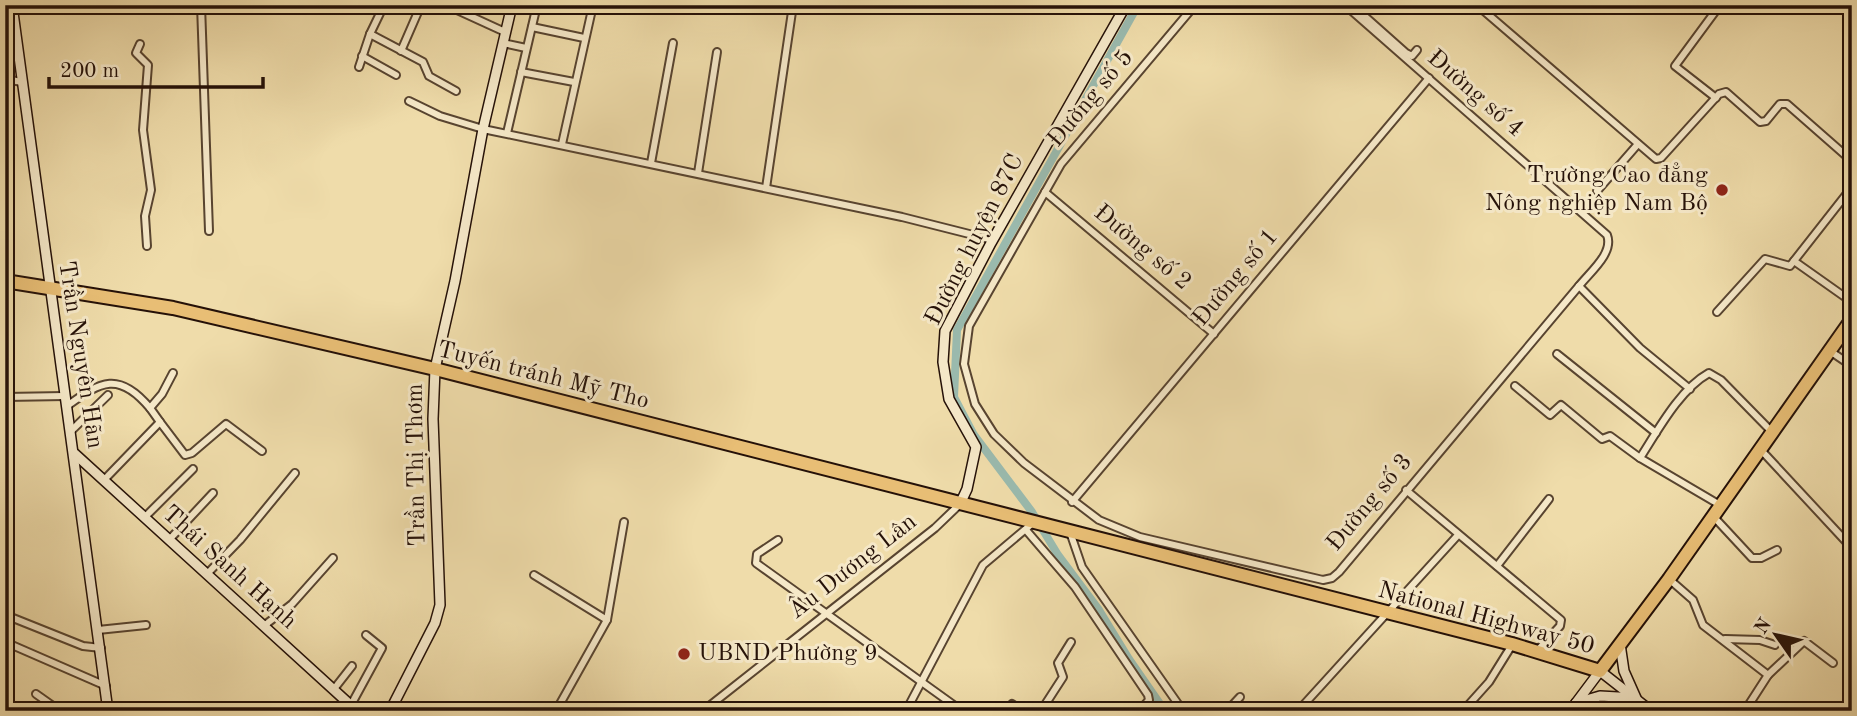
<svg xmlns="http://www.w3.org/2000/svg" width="1857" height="716" font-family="'Old Standard TT',serif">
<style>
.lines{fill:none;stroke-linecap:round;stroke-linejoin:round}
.canal{stroke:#9abaae;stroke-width:8}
.street-casing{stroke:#584430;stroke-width:10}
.secondary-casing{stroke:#251108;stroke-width:12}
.highway-casing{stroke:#251108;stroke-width:16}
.street{stroke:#f5e8c8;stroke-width:6}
.secondary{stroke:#f5e8c8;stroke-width:9}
.highway{stroke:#e8be75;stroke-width:12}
.poi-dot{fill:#8f2418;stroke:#f5e8c8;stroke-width:2.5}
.labels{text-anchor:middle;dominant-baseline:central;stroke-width:6;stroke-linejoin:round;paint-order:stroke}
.street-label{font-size:24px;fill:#251108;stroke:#f5e8c8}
.poi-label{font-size:24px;fill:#251108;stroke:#f5e8c8;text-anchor:end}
</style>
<rect width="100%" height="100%" fill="#efdcaa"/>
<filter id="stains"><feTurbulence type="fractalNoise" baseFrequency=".00286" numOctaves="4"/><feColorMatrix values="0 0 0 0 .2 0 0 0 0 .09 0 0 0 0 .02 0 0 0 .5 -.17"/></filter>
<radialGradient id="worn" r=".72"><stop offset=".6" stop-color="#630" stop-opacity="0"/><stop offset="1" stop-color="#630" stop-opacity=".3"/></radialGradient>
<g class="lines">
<polyline class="canal" points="1138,5 957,330 954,397 974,435 1032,512 1058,555 1099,610 1129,659 1165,711"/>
<defs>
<g id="street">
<polyline points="201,5 209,231"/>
<polyline points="446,5 505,32"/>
<path d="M1195,5l-134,159 -92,162 -5,38 11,40 19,30 30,29 75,57 41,17 183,43 9,-2 7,-6 240,-286c11,-14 35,-33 28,-51l-262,-230"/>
<polyline points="1352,5 1406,53 1412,56 1417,50"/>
<polyline points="1484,11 1656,159 1661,158 1719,94 1726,92 1760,122 1766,121 1780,104 1787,104 1852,161"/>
<polyline points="532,27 584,38"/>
<polyline points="370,34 423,62 429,76 456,91"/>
<polyline points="503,43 526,48"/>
<polyline points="140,44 136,53 148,65 143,130 151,190 145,216 147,246"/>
<polyline points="401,51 421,5"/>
<polyline points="362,56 396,75"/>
<polyline points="359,67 370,34 384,5"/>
<polyline points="521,72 574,82"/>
<polyline points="5,79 22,82"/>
<polyline points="1716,98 1675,66 1720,5"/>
<polyline points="409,101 440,116 483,129 902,217 993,240"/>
<polyline points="507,133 537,5"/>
<polyline points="562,144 593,5"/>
<polyline points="651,163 673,43"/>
<polyline points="698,173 717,52"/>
<polyline points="766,188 793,5"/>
<polyline points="1597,191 1638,144"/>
<polyline points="1045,192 1214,334"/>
<polyline points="1794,261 1852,302"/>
<polyline points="1579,286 1640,348 1690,389"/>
<polyline points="1717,312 1765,259 1790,266 1852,187"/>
<polyline points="1830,351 1852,366"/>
<polyline points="1557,354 1656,433"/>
<polyline points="1515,386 1550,415 1561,405 1602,439 1610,436 1640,458"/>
<polyline points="5,397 65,396"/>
<path d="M67,406c34,-25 52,-35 83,2"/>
<polyline points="160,422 150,408 162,394 173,373"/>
<polyline points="71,431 108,395"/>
<polyline points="1761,450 1852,548"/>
<polyline points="104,480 160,422 185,455 192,453 226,424 262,451"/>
<polyline points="1406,490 1561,620 1560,626 1537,651"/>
<polyline points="1072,502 1429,78"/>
<path d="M1720,505l-80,-47c18,-28 40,-69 69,-85l12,7 50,51"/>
<polyline points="1713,516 1752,558 1761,558 1777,550"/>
<polyline points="145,517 193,469"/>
<polyline points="1026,530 1075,587 1148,695 1149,700 1139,711"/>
<polyline points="1070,532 1082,567 1183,711"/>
<polyline points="169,540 213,493"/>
<polyline points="778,540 757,554 756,563 962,711"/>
<polyline points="1497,566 1549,499"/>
<polyline points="207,574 240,540 295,473"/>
<polyline points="534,575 607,620"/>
<polyline points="1669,579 1693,600 1703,625 1768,675 1748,706 1752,711"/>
<polyline points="13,618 83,646 101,648"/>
<polyline points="265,625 292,604 333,558"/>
<polyline points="98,630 146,625"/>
<polyline points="1725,639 1760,640 1775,645"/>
<polyline points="5,642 106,686"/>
<polyline points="1768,675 1804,641 1833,663"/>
<polyline points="334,689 352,666"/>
<polyline points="36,694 60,711"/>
<polyline points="351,705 382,648 366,635"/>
<polyline points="556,711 607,620 624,522"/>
<polyline points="703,711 935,528 960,504"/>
<polyline points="906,711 983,565 1034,522"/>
<polyline points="1006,711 1012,704 1023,711"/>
<polyline points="1041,711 1063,677 1058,663 1071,642"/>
<polyline points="1227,711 1240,697"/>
<polyline points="1298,711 1458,535"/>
<polyline points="1463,711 1489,682 1512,645"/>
</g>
<g id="secondary">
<polyline points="12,5 108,711"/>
<polyline points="75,454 357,711"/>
<polyline points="960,504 967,489 976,447 949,399 943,362 945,331 991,243 1126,5"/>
<polyline points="1576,703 1600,696 1636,698 1624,671 1620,644"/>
<polyline points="390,711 435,623 440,605 433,419 435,369 455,281 483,129 512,5"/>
<polyline points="1570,711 1600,671 1651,711"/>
</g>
<polyline id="highway" points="5,281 173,308 435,369 1512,644 1600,671 1669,579 1852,319"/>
</defs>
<use href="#street" class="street-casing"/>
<use href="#secondary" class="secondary-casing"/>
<use href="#highway" class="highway-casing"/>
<use href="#street" class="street"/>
<use href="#secondary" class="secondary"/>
<use href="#highway" class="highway"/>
</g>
<g class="poi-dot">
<circle cx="1722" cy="190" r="7"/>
<circle cx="684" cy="654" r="7"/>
</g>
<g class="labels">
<g class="street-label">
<text transform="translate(1475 94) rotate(41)">Đường số 4</text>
<text transform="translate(1091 99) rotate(-50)">Đường số 5</text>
<text transform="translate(975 240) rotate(-63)">Đường huyện 87C</text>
<text transform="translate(1142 248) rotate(40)">Đường số 2</text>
<text transform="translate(1236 278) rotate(-50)">Đường số 1</text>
<text transform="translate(80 355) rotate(81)">Trần Nguyên Hãn</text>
<text transform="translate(543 376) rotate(14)">Tuyến tránh Mỹ Tho</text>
<text transform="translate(417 465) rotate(-91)">Trần Thị Thơm</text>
<text transform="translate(1370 503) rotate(-50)">Đường số 3</text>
<text transform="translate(853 567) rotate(-38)">Âu Dương Lân</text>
<text transform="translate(229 568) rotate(42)">Thái Sanh Hạnh</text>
<text transform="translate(1486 619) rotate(15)">National Highway 50</text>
</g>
<g class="poi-label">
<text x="1708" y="176">Trường Cao đẳng<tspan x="1708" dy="28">Nông nghiệp Nam Bộ</tspan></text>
<text x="698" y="654" text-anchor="start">UBND Phường 9</text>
</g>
</g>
<rect width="1857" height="716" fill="none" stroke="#efdcaa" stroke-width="28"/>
<rect x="7" y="7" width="1843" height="702" fill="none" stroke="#251108" stroke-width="3.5"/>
<rect x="14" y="14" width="1829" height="688" fill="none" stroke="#251108" stroke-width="2"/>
<g transform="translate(1776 635) rotate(304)" stroke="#f5e8c8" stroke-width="5" paint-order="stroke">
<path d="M0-5L12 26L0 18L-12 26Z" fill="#251108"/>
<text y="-10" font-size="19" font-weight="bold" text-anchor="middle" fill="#251108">N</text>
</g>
<path d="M49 77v10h214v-10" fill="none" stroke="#251108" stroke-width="3.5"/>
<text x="60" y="77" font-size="21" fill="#251108" stroke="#f5e8c8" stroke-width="5" paint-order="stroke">200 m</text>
<rect width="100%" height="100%" filter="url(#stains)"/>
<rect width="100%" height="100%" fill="url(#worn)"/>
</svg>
